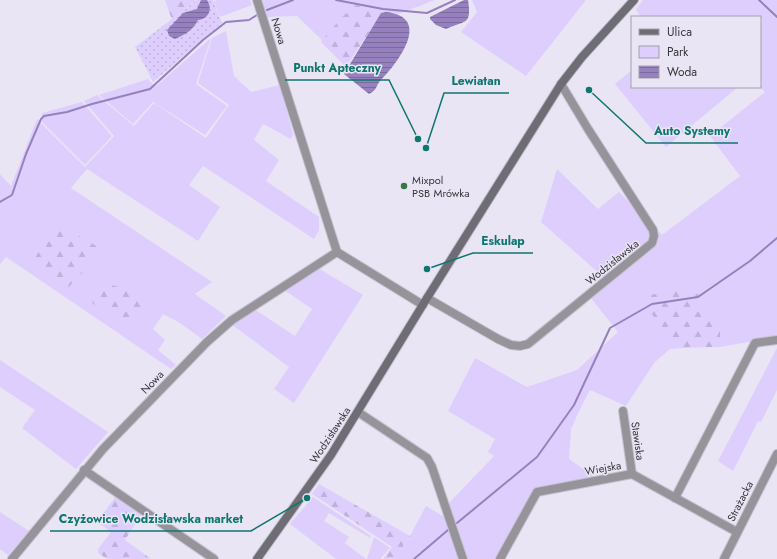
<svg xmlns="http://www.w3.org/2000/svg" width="777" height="559" font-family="Jost,sans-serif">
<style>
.green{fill:#decefd}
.forest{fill:url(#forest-firs)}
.garden{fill:url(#garden-dots)}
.water{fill:url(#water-rules)}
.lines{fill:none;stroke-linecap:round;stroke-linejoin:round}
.stream{stroke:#9680be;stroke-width:2}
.street-casing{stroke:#c6c2cf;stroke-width:10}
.secondary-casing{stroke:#c6c2cf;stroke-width:10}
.street{stroke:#96949a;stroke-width:8}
.secondary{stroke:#6e6c75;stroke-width:8}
.poi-dot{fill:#327946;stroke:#eae5f4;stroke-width:1.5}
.labels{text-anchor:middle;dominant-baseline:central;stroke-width:3;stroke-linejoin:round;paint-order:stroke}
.street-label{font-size:11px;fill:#37353b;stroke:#eae5f4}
.poi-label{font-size:11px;fill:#37353b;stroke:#eae5f4;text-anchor:start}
.leader{fill:none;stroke:#0f766e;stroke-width:1.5}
.callout-dot{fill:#0f766e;stroke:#eae5f4;stroke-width:1.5}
.callout-label{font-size:12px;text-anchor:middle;font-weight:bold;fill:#0f766e;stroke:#eae5f4;stroke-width:3;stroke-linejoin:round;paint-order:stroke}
</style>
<defs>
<pattern id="forest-firs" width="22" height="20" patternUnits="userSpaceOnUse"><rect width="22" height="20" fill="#decefd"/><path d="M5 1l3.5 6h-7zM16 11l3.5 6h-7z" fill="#bfb2da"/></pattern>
<pattern id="garden-dots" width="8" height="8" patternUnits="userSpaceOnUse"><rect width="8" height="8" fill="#decefd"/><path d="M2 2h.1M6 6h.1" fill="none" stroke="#bfb2da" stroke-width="1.8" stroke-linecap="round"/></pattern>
<pattern id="water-rules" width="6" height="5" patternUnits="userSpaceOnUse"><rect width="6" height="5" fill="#9680be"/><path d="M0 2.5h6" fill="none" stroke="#7b6a9c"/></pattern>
</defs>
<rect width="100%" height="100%" fill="#eae5f4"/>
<g class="green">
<polygon points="217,0 250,0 252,5 220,17 214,1"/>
<polygon points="261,0 435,0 398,14 355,7 325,43 297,16 267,17"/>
<polygon points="472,0 586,0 526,76 461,32 477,12"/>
<polygon points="643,0 777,0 777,343 748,342 720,347 693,347 670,349 654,363 626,406 590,390 580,409 571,429 569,459 595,477 535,488 496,559 466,559 447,505 494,456 488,452 495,439 448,411 475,358 527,387 577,370 618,332 590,297 609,282 541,222 557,169 598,209 619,192 662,235 740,176 710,136 765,92 760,87 760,17 641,17 636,10"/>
<polygon points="226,31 234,76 251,92 280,85 293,134 291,139 263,124 254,140 279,160 266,181 319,217 319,230 314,239 203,166 189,185 220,207 198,241 87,169 71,188 212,282 195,294 226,316 202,339 180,323 163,314 153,329 165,340 158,350 176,365 171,369 6,257 0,264 0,174 11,186 37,119 85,167 114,136 84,101 97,95 134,126 154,103 206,138 229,105 198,83 212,38"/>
<polygon points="211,38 196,84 227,106 205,135 153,102 133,124 99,95 148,79 155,87"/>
<polygon points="632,70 632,87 738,87 666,147 615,84"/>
<polygon points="82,102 112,136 85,165 42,122 42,113"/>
<polygon points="318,268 363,295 294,403 274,389 289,367 231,324 254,309 295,336 312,309 284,290"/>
<polygon points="777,348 777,390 761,422 758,421 733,471 718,461"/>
<polygon points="0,360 108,432 76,469 22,428 35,410 0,387"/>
<polygon points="313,497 371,536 370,538 329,513 324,521 349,537 345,543 366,559 336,559 290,524"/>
<polygon points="426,506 446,518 458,559 394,559 410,536"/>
<polygon points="0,512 29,531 8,555 0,549"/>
<polygon points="374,537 390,548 380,559 367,559"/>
</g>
<g class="forest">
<polygon points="165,0 196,0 172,20"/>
<polygon points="356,5 384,10 346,67 321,42 341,18"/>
<polygon points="56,222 103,250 66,290 31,265"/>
<polygon points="101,283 129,289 148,301 128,329 87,299"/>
<polygon points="676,291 698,294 707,308 720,331 720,347 680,348 656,321 642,296"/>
<polygon points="319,484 410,536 394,559 383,559 392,547 312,494"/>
<polygon points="116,496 142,513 125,540 151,559 107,559 98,553 98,549 111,532 97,522"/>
</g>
<polygon class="garden" points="197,0 213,0 222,23 153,82 135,47"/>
<g class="water">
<path d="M201,0h6c6,9 2,19 -9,20 -5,10 -12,14 -23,19l-6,-3 -2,-6 16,-17 14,-4z"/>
<path d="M464,0h4c4,26 -3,20 -22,29l-10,-4 -6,-6v-2z"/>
<path d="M386,12c47,5 12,51 -6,69 -4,5 -3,9 -11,13l-25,-20 37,-61z"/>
</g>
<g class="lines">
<g class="stream">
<polyline points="336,0 383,9 427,13 455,0"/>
<polyline points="759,0 777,17"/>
<polyline points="267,10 293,0"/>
<polyline points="0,202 12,195 26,154 41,119 44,116 67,112 92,104 150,89 203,40 226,22 249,20 257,15"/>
<polyline points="457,523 537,457 574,405 610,328 652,304 698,297 750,261 777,238"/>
<polyline points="414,559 448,530"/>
</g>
<defs>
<g id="street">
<polyline points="257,0 337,252"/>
<polyline points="427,298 498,339 511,345 520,346 528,344 652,243 654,236 653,230 588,129 561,84"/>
<polyline points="623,411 632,474"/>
<polyline points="358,412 427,458 432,467 463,559"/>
<polyline points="84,470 214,559"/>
<polyline points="675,498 755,343 777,340"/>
<polyline points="12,559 103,449 207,342 232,320 337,252 423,305"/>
<polyline points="500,559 537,492 632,474 737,532"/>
<polyline points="724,559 777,454"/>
</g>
<polyline id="secondary" points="257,559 331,455 427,298 561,84 582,57 634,0"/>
</defs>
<use href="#street" class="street-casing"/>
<use href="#secondary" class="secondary-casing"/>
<use href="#street" class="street"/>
<use href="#secondary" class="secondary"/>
</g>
<circle class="poi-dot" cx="404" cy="186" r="4"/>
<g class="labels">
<g class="street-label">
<text transform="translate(279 31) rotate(73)">Nowa</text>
<text transform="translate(612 262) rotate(-39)">Wodzisławska</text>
<text transform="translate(152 382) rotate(-46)">Nowa</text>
<text transform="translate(330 435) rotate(-57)">Wodzisławska</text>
<text transform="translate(638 441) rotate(82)">Stawiska</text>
<text transform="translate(603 468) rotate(-10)">Wiejska</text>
<text transform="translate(740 501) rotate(-63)">Strażacka</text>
</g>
<g class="poi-label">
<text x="412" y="180">Mixpol<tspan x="412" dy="13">PSB Mrówka</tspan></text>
</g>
</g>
<path class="leader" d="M418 139L389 80H285M426 148L444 93H509M589 90L646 143H738M427 269L473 253H533M307 498L251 531H50"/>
<g class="callout-dot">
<circle cx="418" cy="139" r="4"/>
<circle cx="426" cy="148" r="4"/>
<circle cx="589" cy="90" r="4"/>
<circle cx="427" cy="269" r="4"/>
<circle cx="307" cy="498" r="4"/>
</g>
<g class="callout-label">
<text x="337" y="72">Punkt Apteczny</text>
<text x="476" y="85">Lewiatan</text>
<text x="692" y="135">Auto Systemy</text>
<text x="503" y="245">Eskulap</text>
<text x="151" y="523">Czyżowice Wodzisławska market</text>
</g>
<rect x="631" y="16" width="130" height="72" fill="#eae5f4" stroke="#a29faa"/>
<rect x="639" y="29" width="20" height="6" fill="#6e6c75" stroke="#a29faa"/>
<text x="667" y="36" font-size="12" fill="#37353b">Ulica</text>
<rect x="639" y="46" width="20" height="12" fill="#decefd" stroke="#a29faa"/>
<text x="667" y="56" font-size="12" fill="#37353b">Park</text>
<rect x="639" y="66" width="20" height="12" fill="url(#water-rules)" stroke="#a29faa"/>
<text x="667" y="76" font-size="12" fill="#37353b">Woda</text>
</svg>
